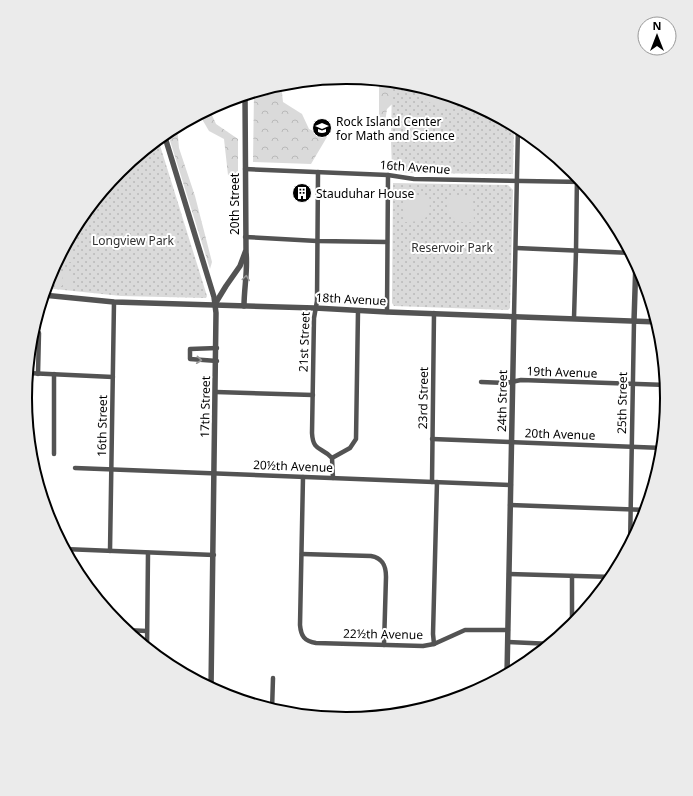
<svg xmlns="http://www.w3.org/2000/svg" width="693" height="796" font-family="'Noto Sans',sans-serif">
<style>
.forest{fill:url(#forest-crowns)}
.park{fill:url(#park-dots)}
.pitch{fill:#dadada}
.lines{fill:none;stroke-linecap:round;stroke-linejoin:round}
.minor{stroke:#535353;stroke-width:4.5}
.tertiary{stroke:#535353;stroke-width:5.5}
.oneway{stroke:#989898}
.labels{text-anchor:middle;dominant-baseline:central;stroke-width:4;stroke-linejoin:round;paint-order:stroke}
.poi-label{font-size:12px;fill:#000;stroke:#fff;text-anchor:start}
.street-label{font-size:12px;fill:#000;stroke:#fff}
.park-label{font-size:12px;fill:#313131;stroke:#fff}
.rim{fill:none;stroke:#000;stroke-width:2}
</style>
<defs>
<pattern id="forest-crowns" width="20" height="18" patternUnits="userSpaceOnUse"><rect width="20" height="18" fill="#dadada"/><path d="M2 6a3 3 0 1 1 6 0M12 15a3 3 0 1 1 6 0" fill="none" stroke="#b9b9b9"/></pattern>
<pattern id="park-dots" width="8" height="8" patternUnits="userSpaceOnUse"><rect width="8" height="8" fill="#dadada"/><path d="M2 2h.1M6 6h.1" fill="none" stroke="#b9b9b9" stroke-width="1.8" stroke-linecap="round"/></pattern>
</defs>
<rect width="100%" height="100%" fill="#fff"/>
<g class="forest">
<polygon points="379,80 402,82 396,100 387,109 384,129 379,125"/>
<polygon points="281,84 283,102 302,114 309,129 327,137 311,164 253,162 254,92"/>
<polygon points="208,109 211,113 216,124 238,139 238,177 228,175 224,139 209,131 199,114"/>
<polygon points="177,126 179,148 195,196 212,262 210,269 167,131"/>
</g>
<g class="park">
<polygon points="392,81 409,83 470,101 514,125 513,174 410,173 396,171 392,169 391,141"/>
<polygon points="158,139 207,296 206,298 121,296 45,288 50,275 79,219 119,171"/>
<polygon points="393,183 508,185 513,190 510,308 508,310 394,306 392,303"/>
</g>
<g class="pitch">
<path d="M418,85l39,12v12c-19,0 -32,-4 -39,-24z"/>
<path d="M448,195h23l2,3 1,24c-15,1 -18,0 -27,-12z"/>
<path d="M406,196h23c3,23 -4,26 -26,26v-24z"/>
<rect x="66" y="247" width="7" height="15"/>
<polygon points="57,271 63,272 62,286 55,286"/>
<polygon points="65,272 72,273 71,287 64,287"/>
</g>
<g class="lines">
<g class="minor">
<polyline points="245,169 388,175 414,179 583,182"/>
<path d="M318,172l-1,129 -3,17 -2,115c1,19 10,14 20,25l1,20"/>
<polyline points="245,237 317,241 387,242"/>
<polyline points="516,248 632,253"/>
<polyline points="387,312 388,175"/>
<polyline points="514,316 518,127"/>
<polyline points="574,318 576,251 577,175"/>
<polyline points="217,361 190,359 190,349 217,348"/>
<polyline points="27,373 113,377"/>
<polyline points="38,374 39,333"/>
<polyline points="54,374 54,454"/>
<polyline points="481,382 506,383 521,380 667,385"/>
<polyline points="216,392 313,395"/>
<polyline points="432,439 663,448"/>
<polyline points="332,458 350,448 356,439 358,311"/>
<polyline points="75,468 511,485"/>
<path d="M303,477l-3,148c1,11 4,16 16,18l107,3 11,-2 31,-14h43"/>
<polyline points="432,482 434,313"/>
<polyline points="510,505 647,510"/>
<polyline points="630,547 634,321"/>
<polyline points="64,549 214,555"/>
<polyline points="110,551 114,302"/>
<path d="M302,554l69,2c12,2 15,10 15,21l-2,68"/>
<polyline points="509,574 613,577"/>
<polyline points="572,627 572,576"/>
<polyline points="125,630 147,631"/>
<polyline points="508,642 552,644"/>
<polyline points="434,644 433,634 437,482"/>
<polyline points="147,648 148,553"/>
<polyline points="272,710 273,678"/>
</g>
<g class="tertiary">
<polyline points="164,134 214,297 216,313 211,689"/>
<polyline points="43,295 114,302 315,308 387,312 658,322"/>
<polyline points="215,304 226,286 240,266 246,250 245,94"/>
<path d="M244,306c0,-18 4,-36 2,-54"/>
<polyline points="634,321 636,260"/>
<polyline points="507,675 514,316"/>
</g>
</g>
<defs><path id="oneway-chevron" d="M-2-3.5L2.5 0L-2 3.5" fill="none" stroke-width="1.6" stroke-linecap="round" stroke-linejoin="round"/></defs>
<g class="oneway">
<use href="#oneway-chevron" transform="translate(246 278) rotate(-82)"/>
<use href="#oneway-chevron" transform="translate(199 360) rotate(6)"/>
</g>
<defs>
<symbol id="school-disc" viewBox="-11 -11 22 22"><circle r="9.5" fill="#000" stroke="#fff"/><path d="M0-5L7-2L0 1L-7-2ZM-4 1L0 2.5L4 1V4Q0 6-4 4Z" fill="#fff"/></symbol>
<symbol id="building-disc" viewBox="-11 -11 22 22"><circle r="9.5" fill="#000" stroke="#fff"/><path d="M-4-6H4V6H1V3H-1V6H-4ZM-2.5-4.3h1.7v1.8h-1.7ZM.8-4.3h1.7v1.8H.8ZM-2.5-1h1.7V.8h-1.7ZM.8-1h1.7V.8H.8Z" fill="#fff"/></symbol>
</defs>
<g fill-rule="evenodd">
<use href="#school-disc" x="311" y="117" width="22" height="22"/>
<use href="#building-disc" x="291" y="182" width="22" height="22"/>
</g>
<g class="labels">
<g class="poi-label">
<text x="336" y="121">Rock Island Center<tspan x="336" dy="14">for Math and Science</tspan></text>
<text x="316" y="193">Stauduhar House</text>
</g>
<g class="street-label">
<text transform="translate(415 167) rotate(4)">16th Avenue</text>
<text transform="translate(234 204) rotate(-90)">20th Street</text>
<text transform="translate(351 299) rotate(3)">18th Avenue</text>
<text transform="translate(304 342) rotate(-88)">21st Street</text>
<text transform="translate(562 372) rotate(2)">19th Avenue</text>
<text transform="translate(423 398) rotate(-89)">23rd Street</text>
<text transform="translate(502 401) rotate(-89)">24th Street</text>
<text transform="translate(622 403) rotate(-89)">25th Street</text>
<text transform="translate(205 407) rotate(-89)">17th Street</text>
<text transform="translate(102 426) rotate(-89)">16th Street</text>
<text transform="translate(560 434) rotate(2)">20th Avenue</text>
<text transform="translate(293 466) rotate(2)">20½th Avenue</text>
<text transform="translate(383 634) rotate(1)">22½th Avenue</text>
</g>
<g class="park-label">
<text x="133" y="240">Longview Park</text>
<text x="452" y="247">Reservoir Park</text>
</g>
</g>
<path d="M0 0H693V796H0ZM32 398a314 314 0 1 1 628 0a314 314 0 1 1-628 0Z" fill="#ebebeb" fill-rule="evenodd"/>
<path class="rim" d="M32 398a314 314 0 1 1 628 0a314 314 0 1 1-628 0Z"/>
<g transform="translate(657 36)"><circle r="19" fill="#ffffff" stroke="#999999"/>
<path d="M0-3L7 15L0 10L-7 15Z" fill="#000000"/>
<text y="-6" font-size="11" font-weight="bold" text-anchor="middle" fill="#000000">N</text>
</g>
</svg>
